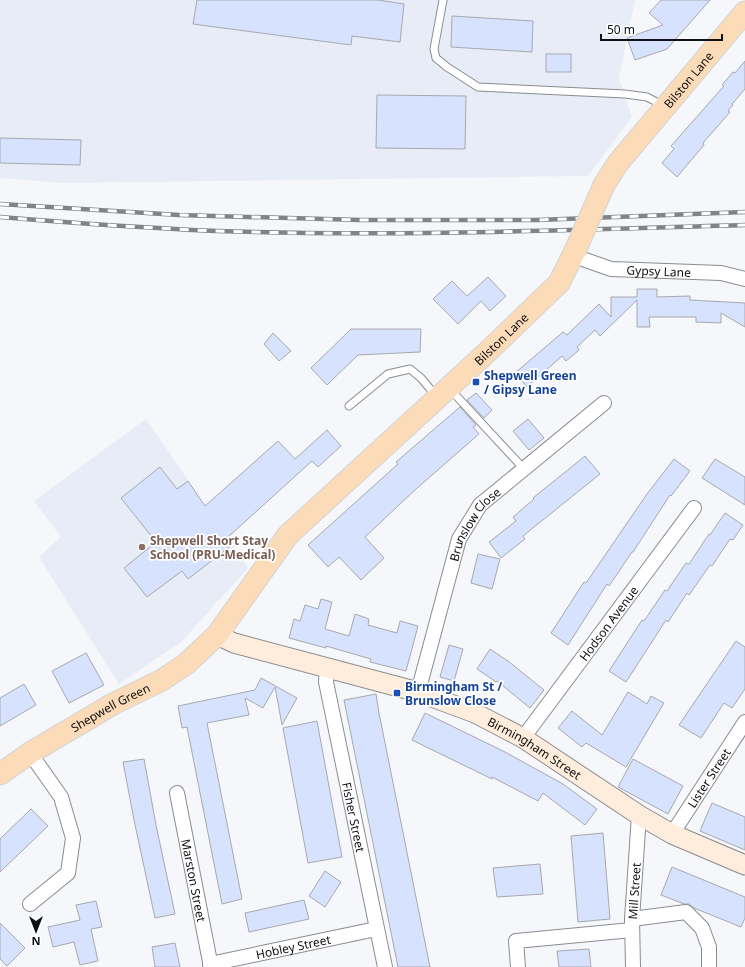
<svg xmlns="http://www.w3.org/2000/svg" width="745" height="967" font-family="'Noto Sans',sans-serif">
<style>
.built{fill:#e7ecf6}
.building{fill:#d6e2fe;stroke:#a7a9ac}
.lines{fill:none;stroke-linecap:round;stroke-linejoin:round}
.lane-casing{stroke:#8a8c8f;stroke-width:9}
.street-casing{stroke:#8a8c8f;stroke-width:16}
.secondary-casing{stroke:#8a8c8f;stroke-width:21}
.primary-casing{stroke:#d4d4d4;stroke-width:23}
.lane{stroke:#fff;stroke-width:7}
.street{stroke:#fff;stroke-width:14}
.secondary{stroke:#feeddc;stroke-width:19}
.primary{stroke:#fcdbb8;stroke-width:21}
.rail-casing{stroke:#818385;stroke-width:4.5}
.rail{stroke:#fff;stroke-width:3;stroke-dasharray:9;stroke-linecap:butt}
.primary-bridge-casing{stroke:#d4d4d4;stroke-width:23;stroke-linecap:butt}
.primary-bridge{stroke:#fcdbb8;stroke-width:21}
.transit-dot{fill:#1a4fb4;stroke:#fff;stroke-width:1.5}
.education-dot{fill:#8d6e63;stroke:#fff;stroke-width:1.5}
.labels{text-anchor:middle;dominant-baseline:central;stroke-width:3.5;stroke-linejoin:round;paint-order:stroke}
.street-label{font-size:12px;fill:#0f1011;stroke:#fff}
.transit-label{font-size:12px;font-weight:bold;fill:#164399;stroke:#fff;text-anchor:start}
.education-label{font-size:12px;font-weight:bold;fill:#785e54;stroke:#fff;text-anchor:start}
</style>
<rect width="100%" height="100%" fill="#f5f7fb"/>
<g class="built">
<polygon points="0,0 635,0 619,78 632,117 588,176 65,183 0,178"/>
<polygon points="146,419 248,568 181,642 119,684 39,557 61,537 34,501"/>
</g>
<g class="building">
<polygon points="197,0 378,0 404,4 400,42 352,36 351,45 193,24"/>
<polygon points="661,0 710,0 667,49 635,60 627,38 663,25 649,13"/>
<polygon points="452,16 533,21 532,52 451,47"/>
<rect x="546" y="54" width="25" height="18"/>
<polygon points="745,61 745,89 732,104 733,105 728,111 730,112 703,143 704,145 677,177 662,163 674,149 671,146 724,86 722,85 733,72 735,73"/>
<polygon points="377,95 466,96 465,149 376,148"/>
<polygon points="0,138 81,140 80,165 0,163"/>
<polygon points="488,277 506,296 490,311 481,301 458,324 433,299 452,281 467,296"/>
<polygon points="637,289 657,289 657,297 690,296 690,300 745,303 745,327 721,313 721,323 696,322 696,317 649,317 650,327 637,327 637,300 600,336 595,330 577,347 579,350 566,361 562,356 527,387 515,373 563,332 567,335 599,304 611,317 611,297 637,297"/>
<polygon points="351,329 421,329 420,352 358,355 327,385 311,368"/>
<polygon points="273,333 291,351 279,361 264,344"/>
<polygon points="476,393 492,410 484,418 467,400"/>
<polygon points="460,407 476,425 473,427 479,434 416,489 365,537 384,558 361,580 339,557 328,567 308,545 398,464 396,462"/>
<polygon points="528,419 544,438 529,450 513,431"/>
<polygon points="327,430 341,446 318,467 312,461 227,538 232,545 188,579 182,571 147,597 124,568 156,542 121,498 160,467 177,489 188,481 205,506 278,441 295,459"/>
<polygon points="585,456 600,474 523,536 525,539 501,558 489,542 516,521 513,517 534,499 533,498"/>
<polygon points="674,459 690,471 671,496 670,495 633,552 632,552 609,586 607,584 568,645 551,633 584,582 586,583 647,494"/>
<polygon points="715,459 745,477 745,505 702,478"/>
<polygon points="725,513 743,525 733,540 730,539 712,566 710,565 689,595 687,593 668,622 666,620 626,682 609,671 642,620 644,621 665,590 667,591 686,563 689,564 709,534 710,535"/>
<polygon points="478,554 500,559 492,589 471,583"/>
<polygon points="321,599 332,602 325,629 349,636 355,614 369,619 368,625 397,633 400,621 418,626 406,671 370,662 371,659 326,646 326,648 289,638 294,619 300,621 305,605 318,609"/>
<polygon points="736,641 745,647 745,689 732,708 724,703 701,738 679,725"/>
<polygon points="449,645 463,649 454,681 440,677"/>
<polygon points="490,649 508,661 544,690 530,708 497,681 496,682 477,669"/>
<polygon points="86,653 104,685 69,703 52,671"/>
<polygon points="261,678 297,698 282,725 275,687 263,708 245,698 249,715 207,723 242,899 222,904 187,727 182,728 178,706 255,690"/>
<polygon points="24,684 36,705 0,726 0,698"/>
<polygon points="628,692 647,704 651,696 664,703 626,767 586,743 582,747 558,728 572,711 602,735"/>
<polygon points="376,694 379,713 430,967 398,967 344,700"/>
<polygon points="425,713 505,752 563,784 597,809 585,825 543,793 538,801 492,777 492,779 412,740"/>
<polygon points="317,721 342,857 308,863 283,728"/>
<polygon points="144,759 156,825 175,914 155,918 134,820 123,762"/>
<polygon points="633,759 683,786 668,814 618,787"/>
<polygon points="712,803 745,817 745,850 700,831"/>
<polygon points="31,809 48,826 0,872 0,839"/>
<polygon points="603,833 610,919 578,922 571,836"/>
<polygon points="540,864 543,894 497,897 493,868"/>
<polygon points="672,867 745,897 745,918 741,927 694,908 689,904 684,904 661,895"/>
<polygon points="325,871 341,882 325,907 309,896"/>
<polygon points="304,900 309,919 249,932 245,913"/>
<polygon points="96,901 102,927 91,929 98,961 80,965 74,942 53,947 48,927 80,920 76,905"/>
<polygon points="0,923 25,948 7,966 0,959"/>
<polygon points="175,943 180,967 155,967 152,947"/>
<polygon points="589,949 591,967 559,967 557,951"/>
</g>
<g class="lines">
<defs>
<g id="lane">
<polyline points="443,0 434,49 436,58 447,67 478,87 625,94 647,97 664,106"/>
<polyline points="449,388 524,469"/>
<polyline points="349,406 388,374 410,369 421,378 436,396"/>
</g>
<g id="street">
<path id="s1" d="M574,256l37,13 110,4 24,6"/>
<path id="s2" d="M327,668l-1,14 59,285"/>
<path id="s3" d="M418,692l41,-153 21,-34 124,-102"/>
<path id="s4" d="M523,738l171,-230"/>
<polyline points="30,753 61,797 73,838 68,873 30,904"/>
<path id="s5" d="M177,793l34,174"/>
<path id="s6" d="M672,834l73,-112"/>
<polyline points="632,919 686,912 702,928 709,947 709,967"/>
<path id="s7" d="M210,964l166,-35"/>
<polyline points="518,967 516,941 632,930"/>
<path id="s8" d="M633,967l-1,-48 7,-104"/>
</g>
<g id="secondary">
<path id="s9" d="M217,635l17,8 184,49 57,21 48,25 116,77 33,19 73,31"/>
</g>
<g id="primary">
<path id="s10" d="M604,185l14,-22 127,-151"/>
<path id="s11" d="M0,774l30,-21 83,-49 49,-24 24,-16 31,-29 71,-100 194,-178 77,-74 16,-32"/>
</g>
</defs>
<use href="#lane" class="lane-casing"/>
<use href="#street" class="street-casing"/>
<use href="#secondary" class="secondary-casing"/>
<use href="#primary" class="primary-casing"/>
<use href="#lane" class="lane"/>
<use href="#street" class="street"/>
<use href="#secondary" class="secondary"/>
<use href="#primary" class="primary"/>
<defs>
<g id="rail">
<polyline points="0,204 179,215 360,220 538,220 745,212"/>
<path d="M0,217c72,6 145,11 217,14 176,6 352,-1 528,-6"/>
</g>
</defs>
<use href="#rail" class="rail-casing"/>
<use href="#rail" class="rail"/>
<defs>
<polyline id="primary-bridge" points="575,251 604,185"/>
</defs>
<use href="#primary-bridge" class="primary-bridge-casing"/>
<use href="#primary-bridge" class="primary-bridge"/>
</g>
<g class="transit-dot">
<rect x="472" y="378" width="8" height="8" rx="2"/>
<rect x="393" y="689" width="8" height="8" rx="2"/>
</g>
<circle class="education-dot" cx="142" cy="547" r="4"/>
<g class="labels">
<g class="street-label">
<text stroke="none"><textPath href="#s10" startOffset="135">Bilston Lane</textPath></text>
<text stroke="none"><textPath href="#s1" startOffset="87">Gypsy Lane</textPath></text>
<text stroke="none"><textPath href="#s11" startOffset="671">Bilston Lane</textPath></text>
<text stroke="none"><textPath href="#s3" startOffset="179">Brunslow Close</textPath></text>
<text stroke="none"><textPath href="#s4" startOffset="143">Hodson Avenue</textPath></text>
<text stroke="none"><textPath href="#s11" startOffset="129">Shepwell Green</textPath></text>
<text stroke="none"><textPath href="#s9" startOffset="339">Birmingham Street</textPath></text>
<text stroke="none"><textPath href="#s6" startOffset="67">Lister Street</textPath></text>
<text stroke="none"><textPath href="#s2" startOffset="152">Fisher Street</textPath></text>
<text stroke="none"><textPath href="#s5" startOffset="89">Marston Street</textPath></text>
<text stroke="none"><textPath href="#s8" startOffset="76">Mill Street</textPath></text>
<text stroke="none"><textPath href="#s7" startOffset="85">Hobley Street</textPath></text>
</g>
<g class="transit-label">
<text x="484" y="375">Shepwell Green<tspan x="484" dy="14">/ Gipsy Lane</tspan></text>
<text x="405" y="686">Birmingham St /<tspan x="405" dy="14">Brunslow Close</tspan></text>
</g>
<g class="education-label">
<text x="150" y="540">Shepwell Short Stay<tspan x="150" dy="14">School (PRU-Medical)</tspan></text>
</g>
</g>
<g transform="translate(36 931) rotate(180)" stroke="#ffffff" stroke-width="3" paint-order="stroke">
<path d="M0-3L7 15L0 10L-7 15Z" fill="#0f1011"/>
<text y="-6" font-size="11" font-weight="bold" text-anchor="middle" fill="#0f1011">N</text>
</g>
<path d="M601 34v6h121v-6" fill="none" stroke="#0f1011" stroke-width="2"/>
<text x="607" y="34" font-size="12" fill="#0f1011" stroke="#ffffff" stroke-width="3" paint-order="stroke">50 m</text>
</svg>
